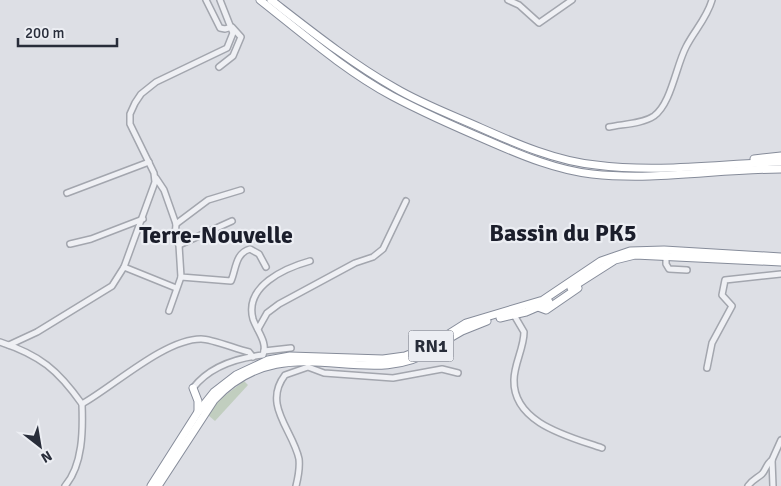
<svg xmlns="http://www.w3.org/2000/svg" width="781" height="486" font-family="Signika,sans-serif">
<style>
.green{fill:#c1cebf}
.lines{fill:none;stroke-linecap:round;stroke-linejoin:round}
.minor-casing{stroke:#a3a6ae;stroke-width:8}
.highway-casing{stroke:#868c9a;stroke-width:9}
.minor{stroke:#eff0f4;stroke-width:5}
.highway{stroke:#fff;stroke-width:7}
.labels{text-anchor:middle;dominant-baseline:central;stroke-width:4.5;stroke-linejoin:round;paint-order:stroke}
.shield{fill:#eceef3;stroke:#636772;stroke-width:1}
.shield-label{font-size:18px;font-weight:bold;fill:#282d3a}
.district-label{font-size:24px;font-weight:bold;fill:#1b1e2b;stroke:#eceef3}
</style>
<rect width="100%" height="100%" fill="#dddfe5"/>
<polygon class="green" points="244,381 248,385 215,421 208,415 219,400"/>
<g class="lines">
<defs>
<g id="minor">
<polyline points="206,0 220,28 225,29 232,27 241,37 233,56 219,67"/>
<polyline points="508,0 519,5 539,23 572,0"/>
<path d="M609,127c14,-3 33,-3 45,-11 17,-12 22,-50 32,-69 8,-16 21,-29 26,-47"/>
<path d="M156,178l8,12 12,34 -1,14 4,7 2,32 50,4c5,-11 4,-28 19,-32l9,5 7,13"/>
<polyline points="67,193 149,162"/>
<polyline points="176,224 208,200 241,190"/>
<polyline points="70,244 91,239 143,219"/>
<polyline points="179,245 232,221"/>
<polyline points="666,255 666,264 669,269 687,270"/>
<polyline points="124,267 176,288"/>
<polyline points="169,311 181,277"/>
<path d="M514,315l10,17c0,16 -10,32 -10,48 -1,44 57,57 88,68"/>
<polyline points="258,329 267,313 279,304 355,263 373,257 383,249 406,201"/>
<path d="M0,342c40,13 58,28 82,62 32,-18 83,-65 119,-65 11,0 35,10 48,13l4,5"/>
<polyline points="9,345 37,332 112,286 124,267 155,182 154,173 130,124 130,114 135,103 141,94 156,82 227,48 233,33 220,0"/>
<polyline points="264,351 291,348"/>
<polyline points="707,368 712,343 732,306 722,295 725,280 781,274"/>
<path d="M193,388c17,-22 43,-30 70,-33 5,-13 -6,-24 -10,-36 -9,-33 32,-51 57,-58"/>
<path d="M65,486c18,-21 18,-56 17,-82"/>
<path d="M296,486c2,-8 4,-18 3,-27 -6,-29 -37,-54 -14,-84l23,-8 16,6 69,5 49,-9 16,4"/>
<path d="M748,486c4,-6 8,-7 14,-12 4,-4 4,-10 10,-14"/>
<polyline points="773,486 772,460 781,440"/>
</g>
<g id="highway">
<path d="M260,0c42,33 84,70 132,96 32,17 66,32 99,46 32,14 66,28 101,32 63,7 126,-5 189,-5"/>
<path d="M271,0c40,31 80,63 124,88 27,16 57,27 86,40 36,16 75,33 115,37 61,8 123,-1 185,-3"/>
<polyline points="754,159 781,156"/>
<polyline points="571,288 615,260 635,255 781,262"/>
<polyline points="538,307 546,310 578,288"/>
<polyline points="500,318 526,312 549,302"/>
<polyline points="443,342 462,331 487,321"/>
<polyline points="193,388 198,401 198,411"/>
<polyline points="151,486 198,412 214,392 236,375 268,360 290,356 383,359 405,356 428,347 466,323 543,300 601,261 630,251 664,250 781,257"/>
<path d="M158,486l56,-86c72,-77 152,-6 220,-51"/>
</g>
</defs>
<use href="#minor" class="minor-casing"/>
<use href="#highway" class="highway-casing"/>
<use href="#minor" class="minor"/>
<use href="#highway" class="highway"/>
</g>
<g class="labels">
<rect class="shield" x="408.5" y="330.5" width="45" height="31" rx="4"/>
<g class="shield-label">
<text x="431" y="346">RN1</text>
</g>
<g class="district-label">
<text x="563" y="233">Bassin du PK5</text>
<text x="216" y="235">Terre-Nouvelle</text>
</g>
</g>
<g transform="translate(40 446) rotate(149)" stroke="#eceef3" stroke-width="4" paint-order="stroke">
<path d="M0-4L9 19L0 12L-9 19Z" fill="#282d3a"/>
<text y="-8" font-size="14" font-weight="bold" text-anchor="middle" fill="#282d3a">N</text>
</g>
<path d="M18 38v8h99v-8" fill="none" stroke="#282d3a" stroke-width="2.5"/>
<text x="25" y="38" font-size="15" fill="#282d3a" stroke="#eceef3" stroke-width="4" paint-order="stroke">200 m</text>
</svg>
